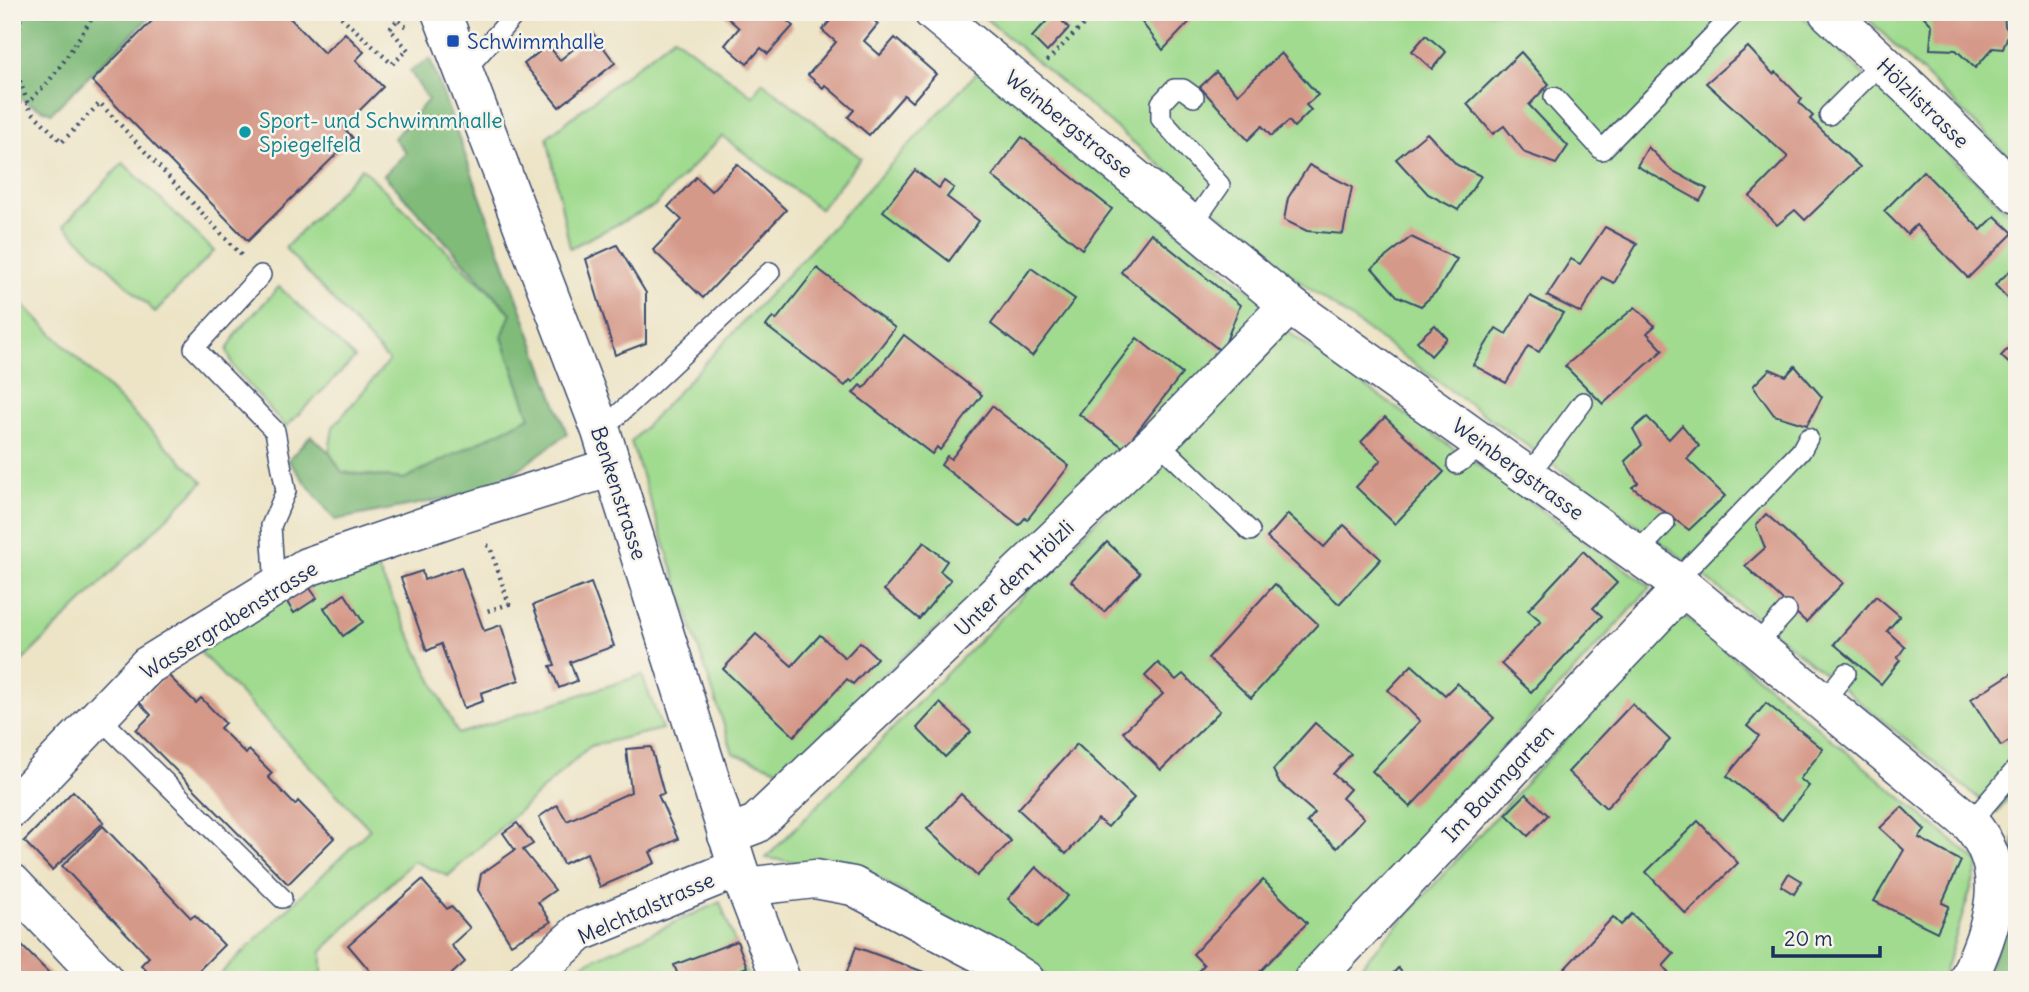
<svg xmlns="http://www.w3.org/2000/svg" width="2029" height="992" font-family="Delius,sans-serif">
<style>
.green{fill:#a0db8f;stroke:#5e8576;stroke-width:2}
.forest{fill:#80bb7a;stroke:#4e756c;stroke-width:2}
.building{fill:#d59989}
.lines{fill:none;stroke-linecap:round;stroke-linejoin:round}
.service-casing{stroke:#3a4a6e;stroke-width:22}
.minor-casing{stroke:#3a4a6e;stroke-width:41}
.path{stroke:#3a4a6e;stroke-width:4.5;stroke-dasharray:2 5;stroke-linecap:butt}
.service{stroke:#fff;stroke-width:19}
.minor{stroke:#fff;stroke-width:38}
.transit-dot{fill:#1a4fb4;stroke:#f7f3e8;stroke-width:2.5}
.culture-dot{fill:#0f9aa8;stroke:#f7f3e8;stroke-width:2.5}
.labels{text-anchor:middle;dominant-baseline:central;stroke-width:5;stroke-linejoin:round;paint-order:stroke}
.transit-label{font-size:21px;fill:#164399;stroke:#f7f3e8;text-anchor:start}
.street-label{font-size:21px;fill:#1b2f5e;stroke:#f7f3e8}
.culture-label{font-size:21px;fill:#0d838f;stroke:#f7f3e8;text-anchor:start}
</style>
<rect width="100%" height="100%" fill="#f7f3e8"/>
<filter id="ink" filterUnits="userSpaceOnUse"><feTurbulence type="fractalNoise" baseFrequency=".0143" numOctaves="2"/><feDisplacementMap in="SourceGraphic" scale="14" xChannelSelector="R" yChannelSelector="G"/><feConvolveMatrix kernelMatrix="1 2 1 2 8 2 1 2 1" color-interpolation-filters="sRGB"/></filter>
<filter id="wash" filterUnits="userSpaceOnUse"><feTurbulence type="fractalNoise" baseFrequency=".00686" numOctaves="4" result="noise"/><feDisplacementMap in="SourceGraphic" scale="28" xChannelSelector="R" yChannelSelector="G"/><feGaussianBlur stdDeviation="1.57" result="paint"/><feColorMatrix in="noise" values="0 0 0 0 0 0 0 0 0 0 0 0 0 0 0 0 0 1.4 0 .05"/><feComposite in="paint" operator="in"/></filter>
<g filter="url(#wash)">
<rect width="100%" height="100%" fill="#ede4c6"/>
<g class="green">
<polygon points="978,12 1798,12 2017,220 2017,787 1997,813 1673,551 1295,278"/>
<polygon points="1861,12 2017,12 2017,165"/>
<polygon points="674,37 753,96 762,82 861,158 820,209 722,136 654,206 570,248 547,137"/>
<polygon points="981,68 1267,305 1122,468 874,683 786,772 733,753 631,442"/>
<polygon points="123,163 214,251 155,312 64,225"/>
<polygon points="362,168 511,313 502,337 530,417 404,479 341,472 329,452 333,427 389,361 285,248"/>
<polygon points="279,287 355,358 286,427 234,368 227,350 237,332"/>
<polygon points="12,294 203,482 12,671"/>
<polygon points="1284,329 1651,587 1290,980 1054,980 868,872 766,858"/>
<polygon points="373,559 458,734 642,675 662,729 590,746 448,876 413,861 322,951 322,980 214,980 370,829 200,652 283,596"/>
<polygon points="1680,612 1979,863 1942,980 1348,980"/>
<polygon points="720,902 749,980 565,980 583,964"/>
</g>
<g class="forest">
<polygon points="12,12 155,12 51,113 28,103 12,92"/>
<polygon points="430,59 567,434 490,490 335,520 288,460 311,436 329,452 342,472 404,479 530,417 502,337 511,313 384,175 406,153 394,138 428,100 410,71"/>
<polygon points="2017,812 2017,980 1983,980 2001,938"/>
</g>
<g id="blocks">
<g class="building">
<polygon points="161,12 284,12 324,53 345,33 364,52 356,60 383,87 343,127 353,138 248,241 92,81"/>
<polygon points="721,12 789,12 784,18 793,26 768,54 761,48 747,64 725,45 739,28"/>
<polygon points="838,12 865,12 878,24 864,41 880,55 895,38 936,74 912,102 904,95 869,135 848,117 854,110 825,85 823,88 808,75 836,42 822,30"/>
<polygon points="1134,12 1199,12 1163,50"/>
<polygon points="1926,12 2004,12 2005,26 2009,32 2003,49 1993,48 1975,68 1956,50 1930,49 1932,25 1924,17"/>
<polygon points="1054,13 1069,28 1047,52 1032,37"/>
<polygon points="593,33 615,63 559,107 524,64 548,45 560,60"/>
<polygon points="1426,35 1446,52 1432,69 1412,51"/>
<polygon points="1748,47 1773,74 1776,72 1802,99 1799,103 1813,116 1810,119 1860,167 1805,220 1795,210 1777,225 1750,196 1788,157 1706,83"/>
<polygon points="1521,52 1549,84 1529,105 1568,146 1556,164 1525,153 1504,126 1493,134 1467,104"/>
<polygon points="1281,53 1318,95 1306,105 1311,110 1294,127 1289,121 1271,136 1262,126 1248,140 1200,87 1216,72 1238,94"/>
<polygon points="1427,133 1457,165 1481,176 1458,210 1428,194 1396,159"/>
<polygon points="1022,137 1112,209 1082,249 992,176"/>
<polygon points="1648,147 1671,170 1707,189 1700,201 1637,166"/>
<polygon points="737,164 786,210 703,298 653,250 682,220 668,207 696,177 711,191"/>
<polygon points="1309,165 1352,187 1343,234 1307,231 1284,220 1288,198"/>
<polygon points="915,170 939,188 944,181 954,188 947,197 979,221 949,261 883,211"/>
<polygon points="1923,171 1981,230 1995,216 2013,233 1968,278 1916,225 1907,234 1884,211"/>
<polygon points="1605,227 1637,244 1614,283 1602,277 1581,313 1547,296 1571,259 1580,264"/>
<polygon points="1151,233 1240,305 1222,352 1121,272"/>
<polygon points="1411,237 1457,259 1438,290 1421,306 1397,296 1372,268"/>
<polygon points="617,245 646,293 646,343 615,355 586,259"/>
<polygon points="2017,264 2017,308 1995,285"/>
<polygon points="817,268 895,328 853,382 850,380 845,386 766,326 773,317 776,320"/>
<polygon points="1031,268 1075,299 1032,356 991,324"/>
<polygon points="1530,296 1563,313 1539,352 1528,346 1506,383 1473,365 1496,328 1506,334"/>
<polygon points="1635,307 1655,326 1647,333 1663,350 1603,404 1565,366"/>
<polygon points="1435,325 1447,338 1431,356 1417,341"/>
<polygon points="904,335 982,395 940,450 937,447 932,454 853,393 860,385 864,388"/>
<polygon points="1137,338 1182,374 1124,448 1079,414"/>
<polygon points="2017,339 2017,371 2001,356"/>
<polygon points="1795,366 1822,397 1807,425 1774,415 1753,386 1770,369 1786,376"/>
<polygon points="992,406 1069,466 1027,520 1025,518 1019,525 941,465 947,456 951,459"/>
<polygon points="1385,417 1444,472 1395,524 1356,487 1381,460 1361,442"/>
<polygon points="1647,417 1669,439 1682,425 1699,446 1687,459 1725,496 1689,530 1632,487 1638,483 1625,461 1642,445 1633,429"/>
<polygon points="1288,514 1324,547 1344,525 1381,559 1339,604 1267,538"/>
<polygon points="1766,514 1843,583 1806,622 1745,566 1765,548 1756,525"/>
<polygon points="924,542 947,561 940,571 951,580 919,619 884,590"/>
<polygon points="1107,542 1140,573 1104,612 1071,581"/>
<polygon points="1583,551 1617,583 1593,608 1602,616 1531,692 1501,664 1541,621 1528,610"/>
<polygon points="461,567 484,631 501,625 519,680 481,693 483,701 464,708 441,644 427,651 401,578 422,571 424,580"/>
<polygon points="306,583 317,598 294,613 283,596"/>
<polygon points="591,583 614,646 570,662 577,681 559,688 550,666 555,665 533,605"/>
<polygon points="1275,584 1318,624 1251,698 1208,658"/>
<polygon points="345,594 363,622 343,636 324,608"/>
<polygon points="1876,596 1900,616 1887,631 1905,647 1897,658 1900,660 1881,684 1834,644"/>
<polygon points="756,634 792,666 820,635 845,658 860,642 877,658 853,684 847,679 794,736 723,669"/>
<polygon points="1158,663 1176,680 1183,674 1220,711 1161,770 1123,732 1163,694 1145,676"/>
<polygon points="1412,665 1445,695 1457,683 1494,718 1410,807 1372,771 1420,721 1388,690"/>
<polygon points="2017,670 2017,736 2001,746 1971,699"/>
<polygon points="167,674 196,703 201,698 225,723 220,728 246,754 249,750 272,773 268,777 295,805 298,801 334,838 288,884 136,730 151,715 139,702"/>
<polygon points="940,703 971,732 945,757 917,728"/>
<polygon points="1766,703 1823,749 1800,779 1809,786 1782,820 1727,776 1759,736 1747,726"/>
<polygon points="1632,704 1670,740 1606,808 1568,772"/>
<polygon points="1315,723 1351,754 1333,774 1350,789 1342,798 1364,818 1337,848 1307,822 1315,813 1279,782 1273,770"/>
<polygon points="1077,744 1134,798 1108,827 1098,819 1066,854 1018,809"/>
<polygon points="651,747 664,794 658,795 678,839 650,852 655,863 600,887 587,853 563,864 539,817 557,805 567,821 631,792 626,749"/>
<polygon points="73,791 104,822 52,870 24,841"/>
<polygon points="961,794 1011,841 977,876 927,829"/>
<polygon points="1526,794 1548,815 1528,836 1506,814"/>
<polygon points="1902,807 1925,830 1919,838 1961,861 1942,903 1949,906 1937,932 1874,901 1904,850 1880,828"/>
<polygon points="1698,821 1738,863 1686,914 1646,872"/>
<polygon points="517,823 533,844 523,850 555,890 538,902 551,922 511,944 478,890 481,874 515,850 503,833"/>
<polygon points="103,826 191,918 195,915 224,945 189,980 155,980 141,965 149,957 62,866"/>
<polygon points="1036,867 1068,896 1038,927 1008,899"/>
<polygon points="1789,873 1802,881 1794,894 1781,886"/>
<polygon points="422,880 447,909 451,906 470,928 451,945 465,962 445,980 369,980 366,976 371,972 348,945"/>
<polygon points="1263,880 1307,923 1252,980 1190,980 1204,965 1193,954"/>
<polygon points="1632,914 1674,954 1663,966 1669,973 1662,980 1554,980 1613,917 1621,925"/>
<polygon points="12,936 56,980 12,980"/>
<polygon points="737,941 747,967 724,976 725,980 680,980 674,965"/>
<polygon points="856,947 943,979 943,980 844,980"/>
<polygon points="1398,968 1409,980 1387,980"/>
</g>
</g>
</g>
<g filter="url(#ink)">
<use href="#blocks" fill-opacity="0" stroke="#3a4a6e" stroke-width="2"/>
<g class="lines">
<defs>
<g id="service">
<polyline points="464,71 517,12"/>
<polyline points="1554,97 1602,150 1736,12"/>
<polyline points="1829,115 1882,62"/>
<polyline points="1192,225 1220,185 1161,119 1161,103 1174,89 1183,89 1194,97"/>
<polyline points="261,275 194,348 275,431 286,491 271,526 275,587"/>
<polyline points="601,431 770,272"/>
<polyline points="1157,441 1250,531"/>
<polyline points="1457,464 1485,445"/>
<polyline points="1528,476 1583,402"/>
<polyline points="1636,554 1665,523"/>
<polyline points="1675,582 1801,451 1808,438"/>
<polyline points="1755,646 1787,611"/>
<polyline points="1823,702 1846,673"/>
<polyline points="99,717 282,898"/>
<polyline points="1970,823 2017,768"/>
</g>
<g id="minor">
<polyline points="441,12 601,431 738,868 781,980"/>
<path d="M933,12l356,293 394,282 287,236c43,49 22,103 -2,157"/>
<polyline points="1828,12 1915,93 2017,194"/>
<polyline points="12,808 147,666 307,567 449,518 612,467"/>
<polyline points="727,835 756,824 1157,441 1289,305"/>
<polyline points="12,883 104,980"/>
<polyline points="745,887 815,879 853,886 997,962 1025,980"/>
<polyline points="526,980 580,932 738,868"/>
<polyline points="1313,980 1683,587"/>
</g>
</defs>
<use href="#service" class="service-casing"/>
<use href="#minor" class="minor-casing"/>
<g class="path">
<polyline points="21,12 15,67 30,110 62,142 100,103 242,256"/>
<polyline points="336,12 392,64 408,50 390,29 398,19 406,27"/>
<polyline points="1047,61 1082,26 1090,12"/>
<polyline points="12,103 28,103 49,81 64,61 96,12"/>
<polyline points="487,545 490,547 509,604 487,611"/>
</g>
<use href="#service" class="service"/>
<use href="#minor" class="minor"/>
</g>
</g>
<rect class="transit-dot" x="446" y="34" width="14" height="14" rx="3.5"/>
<circle class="culture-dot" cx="245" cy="132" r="7"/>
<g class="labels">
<g class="transit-label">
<text x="467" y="41">Schwimmhalle</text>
</g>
<g class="street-label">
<text transform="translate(1923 103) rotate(44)">Hölzlistrasse</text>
<text transform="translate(1069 124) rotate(39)">Weinbergstrasse</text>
<text transform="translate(1518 469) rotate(36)">Weinbergstrasse</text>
<text transform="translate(619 493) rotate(72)">Benkenstrasse</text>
<text transform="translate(1014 578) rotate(-44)">Unter dem Hölzli</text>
<text transform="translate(229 620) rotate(-32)">Wassergrabenstrasse</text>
<text transform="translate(1498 783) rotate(-47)">Im Baumgarten</text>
<text transform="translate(646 908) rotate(-24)">Melchtalstrasse</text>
</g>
<g class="culture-label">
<text x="259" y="120">Sport- und Schwimmhalle<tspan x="259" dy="24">Spiegelfeld</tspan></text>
</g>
</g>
<rect width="2029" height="992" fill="none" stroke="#f7f3e8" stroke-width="42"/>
<path d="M1773 946v10h107v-10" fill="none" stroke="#1b2f5e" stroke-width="3.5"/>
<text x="1784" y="946" font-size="21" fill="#1b2f5e" stroke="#f7f3e8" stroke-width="5" paint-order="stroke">20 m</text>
</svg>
